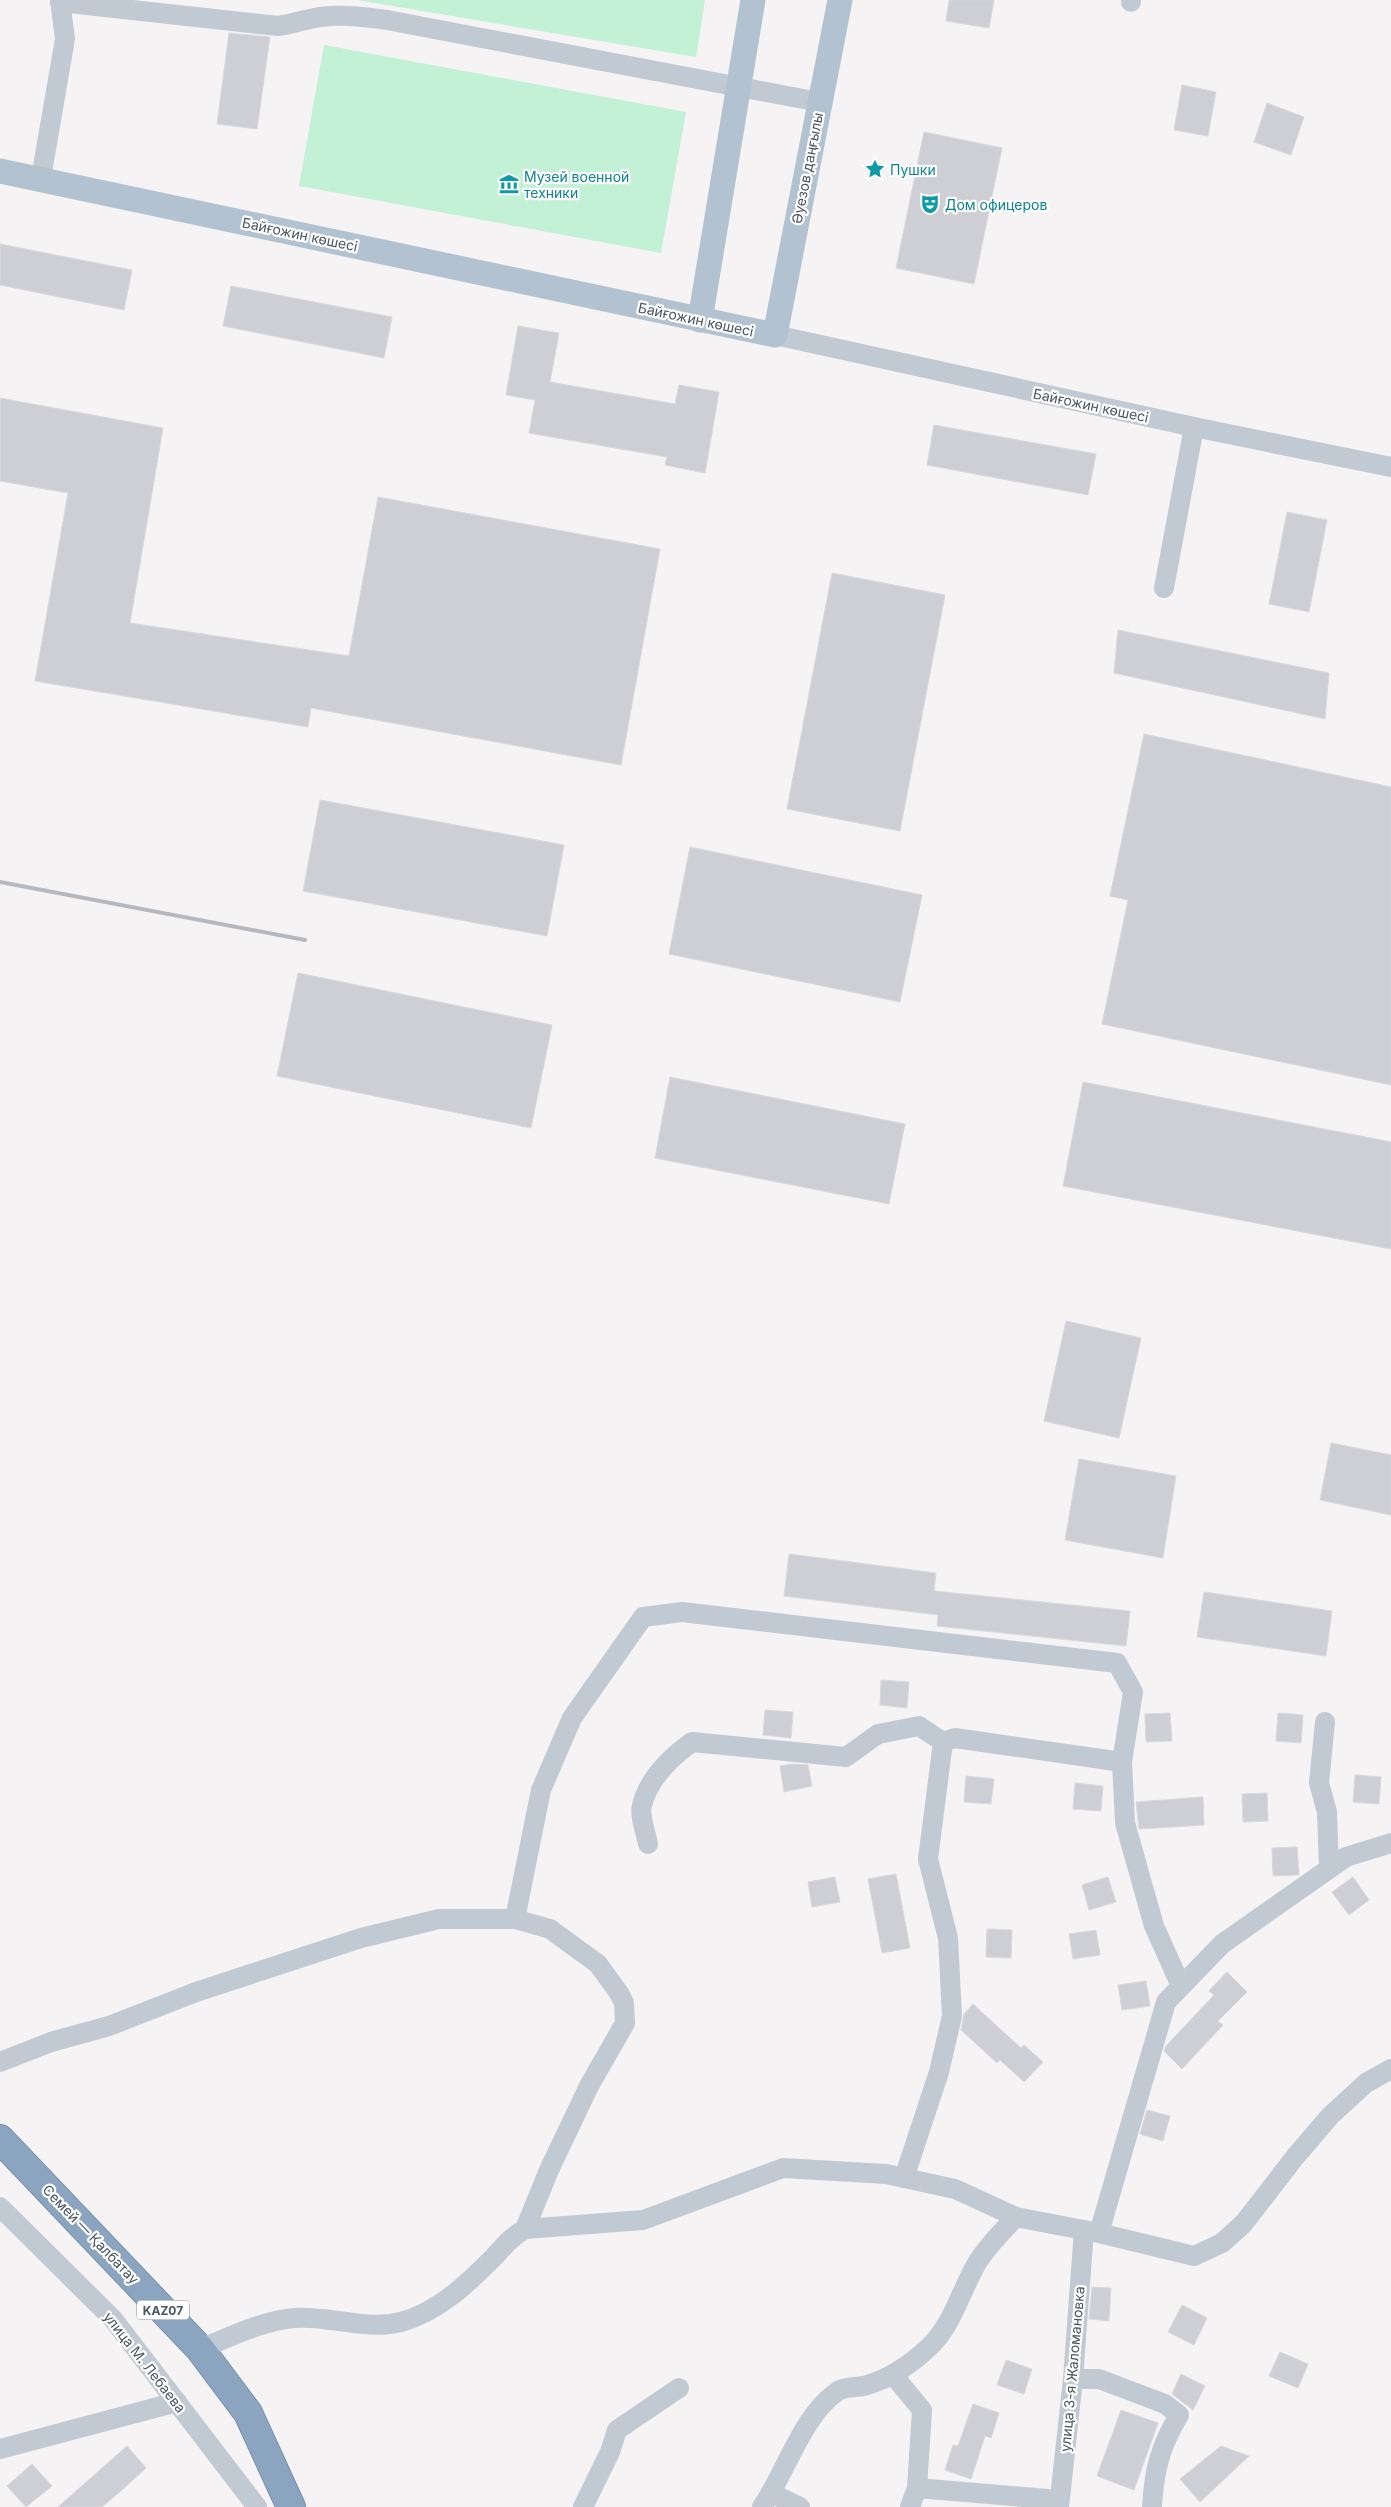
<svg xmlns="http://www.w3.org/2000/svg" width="1391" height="2507" font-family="Inter,sans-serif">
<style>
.green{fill:#c3f1d5}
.building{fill:#cdcfd5;stroke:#d7d9de}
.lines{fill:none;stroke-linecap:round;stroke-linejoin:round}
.highway-casing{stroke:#7690ad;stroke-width:30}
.minor{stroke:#c1cad2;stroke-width:20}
.major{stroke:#b3c2d1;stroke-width:25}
.highway{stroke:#8ba5c1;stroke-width:28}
.rail{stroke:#b5b8bd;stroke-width:4}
.labels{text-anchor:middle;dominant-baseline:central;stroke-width:4.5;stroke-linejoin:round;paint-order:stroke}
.shield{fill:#fff;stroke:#808990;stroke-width:1}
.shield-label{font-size:12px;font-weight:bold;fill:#4a5661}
.street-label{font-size:14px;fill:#4a5661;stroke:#fff}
.culture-label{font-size:14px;fill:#0d838f;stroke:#fff;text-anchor:start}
</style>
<rect width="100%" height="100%" fill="#f5f3f3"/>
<g class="green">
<polygon points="357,0 705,0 696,57"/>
<polygon points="324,45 686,112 661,253 299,186"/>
</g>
<g class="building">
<polygon points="949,0 994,0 989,28 946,21"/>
<polygon points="229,33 270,37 257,129 217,124"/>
<polygon points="1182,85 1216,92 1208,136 1174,130"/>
<polygon points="1267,103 1304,117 1291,155 1254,142"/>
<polygon points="924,132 1002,148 974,284 896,268"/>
<polygon points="0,244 132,270 124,310 0,285"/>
<polygon points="231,286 392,317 384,358 223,326"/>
<polygon points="518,326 559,333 550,382 675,404 679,385 719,392 705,473 665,465 667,457 529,433 535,400 506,395"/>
<polygon points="0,398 163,428 130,623 349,656 378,497 660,549 621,765 311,708 308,727 35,681 68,493 0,481"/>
<polygon points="934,425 1096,454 1088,495 927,465"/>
<polygon points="1287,512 1327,520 1309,612 1269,604"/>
<polygon points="832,573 945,595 900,831 787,809"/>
<polygon points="1118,630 1329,673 1325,719 1114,673"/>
<polygon points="1144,734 1391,787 1391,1085 1102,1024 1128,900 1110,896"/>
<polygon points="320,800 564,845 547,936 303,891"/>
<polygon points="690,847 922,895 900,1002 669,954"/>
<polygon points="298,973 552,1025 531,1128 277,1076"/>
<polygon points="670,1077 905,1124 889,1204 655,1158"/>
<polygon points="1083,1082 1391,1142 1391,1249 1063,1186"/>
<polygon points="1066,1321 1141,1338 1119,1438 1044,1421"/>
<polygon points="1331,1443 1391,1455 1391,1515 1320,1500"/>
<polygon points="1079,1459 1176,1476 1163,1558 1065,1540"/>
<polygon points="789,1554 936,1573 934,1591 1130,1611 1126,1646 937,1626 938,1615 784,1596"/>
<polygon points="1204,1592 1332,1611 1326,1656 1197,1637"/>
<polygon points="881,1680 909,1682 907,1708 880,1705"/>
<polygon points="765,1710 793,1712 791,1738 763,1735"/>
<polygon points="1170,1713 1172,1741 1146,1742 1145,1714"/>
<polygon points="1278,1713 1303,1715 1301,1743 1276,1741"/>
<polygon points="793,1764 808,1765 812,1786 784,1792 780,1766"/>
<polygon points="1355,1775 1381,1777 1379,1804 1353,1802"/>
<polygon points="966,1776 994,1779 991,1804 964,1802"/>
<polygon points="1075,1783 1103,1786 1101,1811 1073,1809"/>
<polygon points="1267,1793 1268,1821 1243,1822 1242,1794"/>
<polygon points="1203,1797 1204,1825 1139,1829 1136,1802"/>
<polygon points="1297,1847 1299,1875 1273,1876 1272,1848"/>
<polygon points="896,1874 910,1948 882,1953 868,1879"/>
<polygon points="835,1877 840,1902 812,1907 808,1882"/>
<polygon points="1108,1877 1116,1902 1089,1910 1082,1885"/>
<polygon points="1353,1877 1369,1900 1349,1915 1332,1892"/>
<polygon points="987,1929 1012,1930 1011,1958 986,1957"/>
<polygon points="1096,1930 1100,1955 1073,1959 1069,1934"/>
<polygon points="1227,1972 1247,1992 1218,2021 1223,2025 1182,2069 1164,2051 1166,2046 1214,1995 1209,1991"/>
<polygon points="1146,1981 1150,2006 1122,2010 1118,1985"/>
<polygon points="973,2004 1021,2048 1024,2045 1043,2062 1024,2082 1000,2060 997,2063 961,2030 964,2014"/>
<polygon points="1147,2110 1170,2116 1163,2141 1140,2134"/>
<polygon points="1092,2287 1111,2288 1109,2321 1089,2319"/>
<polygon points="1182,2305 1207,2318 1194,2345 1168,2332"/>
<polygon points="1280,2352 1308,2364 1298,2388 1269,2376"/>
<polygon points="1006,2360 1032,2369 1024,2394 997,2385"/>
<polygon points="1181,2374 1205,2386 1193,2410 1172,2394"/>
<polygon points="973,2404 999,2413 991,2438 985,2436 971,2479 945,2470 953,2445 958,2446"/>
<polygon points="1121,2410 1158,2423 1134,2490 1097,2476"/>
<polygon points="127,2446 146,2468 122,2490 102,2507 58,2507"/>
<polygon points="1221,2446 1249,2456 1200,2502 1180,2479"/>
<polygon points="32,2464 52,2486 26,2507 7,2486"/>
</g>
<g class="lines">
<defs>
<polyline id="highway" points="0,2139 200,2349 248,2413 291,2507"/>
</defs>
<use href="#highway" class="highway-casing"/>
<g class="minor">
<polyline points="1131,0 1131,2"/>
<path d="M60,2l218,24c15,-2 28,-7 42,-9 23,-3 45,0 67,3l432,82"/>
<polyline points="41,178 65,39 60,0"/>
<polyline points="775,335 1194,427 1391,467"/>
<polyline points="1164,588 1194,427"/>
<polyline points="1325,1722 1319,1783 1327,1812 1329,1868"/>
<polyline points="943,1742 955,1738 1122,1762"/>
<path d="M648,1844c-2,-11 -9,-29 -6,-39 7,-27 29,-48 50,-63l154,15 32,-23 41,-8 24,16 -15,117 20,79 4,78 -13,56 -35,106"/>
<polyline points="515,1919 541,1790 572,1718 643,1617 682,1612 1117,1663 1133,1692 1122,1762 1125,1823 1154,1926 1181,1986"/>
<polyline points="0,2062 51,2042 109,2026 196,1992 361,1938 439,1919 515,1919 550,1929 598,1964 619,1993 624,2003 625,2023 589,2086 549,2170 525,2229"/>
<polyline points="0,2207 113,2319 257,2507"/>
<polyline points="1099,2233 1166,2002 1222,1944 1346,1857 1391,1843"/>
<path d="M200,2349c30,-12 62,-28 94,-31 35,-3 72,13 107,4 37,-10 66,-38 93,-65 10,-11 17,-20 31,-28l118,-9 140,-52 103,6 69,15 61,28"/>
<polyline points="894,2376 922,2410 917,2488 910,2507"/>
<path d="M1073,2379h26l66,25 14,11c-19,32 -25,55 -27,92"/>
<polyline points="0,2449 177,2402"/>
<polyline points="917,2488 1059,2500"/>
<polyline points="771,2493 800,2507"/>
<polyline points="583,2507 610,2452 617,2430 679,2388"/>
<path d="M762,2507c24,-35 41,-93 76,-116 8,-5 20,-3 29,-6 24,-7 43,-20 61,-37 25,-23 32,-56 49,-85 10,-17 25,-31 39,-46l83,16 95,23 28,-13 22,-20 51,-66 35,-41 36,-33 25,-14"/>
<polyline points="1059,2507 1073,2379 1084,2230"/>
</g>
<g class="major">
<polyline points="0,171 775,335 840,0"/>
<polyline points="700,320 753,0"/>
</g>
<use href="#highway" class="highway"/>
<polyline class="rail" points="0,882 305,940"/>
</g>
<defs>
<symbol id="sight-bare" viewBox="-9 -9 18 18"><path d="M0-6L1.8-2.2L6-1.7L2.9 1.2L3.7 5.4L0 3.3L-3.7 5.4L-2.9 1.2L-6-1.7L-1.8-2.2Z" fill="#0f9aa8" stroke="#fff" stroke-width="2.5" paint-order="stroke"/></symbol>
<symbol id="museum-bare" viewBox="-9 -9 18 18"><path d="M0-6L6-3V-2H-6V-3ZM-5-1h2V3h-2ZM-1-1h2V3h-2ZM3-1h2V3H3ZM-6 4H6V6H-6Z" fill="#0f9aa8" stroke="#fff" stroke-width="2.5" paint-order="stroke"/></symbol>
<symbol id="theatre-bare" viewBox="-9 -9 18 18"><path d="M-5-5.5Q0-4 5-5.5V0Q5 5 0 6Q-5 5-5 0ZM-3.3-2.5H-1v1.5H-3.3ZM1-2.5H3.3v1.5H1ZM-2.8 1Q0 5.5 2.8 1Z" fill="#0f9aa8" stroke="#fff" stroke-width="2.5" paint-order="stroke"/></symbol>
</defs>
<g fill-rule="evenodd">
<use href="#sight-bare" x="861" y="155" width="28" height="28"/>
<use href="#museum-bare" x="495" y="170" width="28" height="28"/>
<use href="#theatre-bare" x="916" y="190" width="28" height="28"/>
</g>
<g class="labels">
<rect class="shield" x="137" y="2300.5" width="52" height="19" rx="4"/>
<g class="shield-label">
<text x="163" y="2310">KAZ07</text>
</g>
<g class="street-label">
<text transform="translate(807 168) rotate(-79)">Әуезов даңғылы</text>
<text transform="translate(300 234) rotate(12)">Байғожин көшесі</text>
<text transform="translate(696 319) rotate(12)">Байғожин көшесі</text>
<text transform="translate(1091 405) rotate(12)">Байғожин көшесі</text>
<text transform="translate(91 2234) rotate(46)">Семей — Қалбатау</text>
<text transform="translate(145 2362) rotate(52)">улица М. Лебаева</text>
<text transform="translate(1072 2369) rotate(-85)">улица 3-я Жаломановка</text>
</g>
<g class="culture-label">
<text x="890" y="169">Пушки</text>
<text x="524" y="176">Музей военной<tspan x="524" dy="16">техники</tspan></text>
<text x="945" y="204">Дом офицеров</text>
</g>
</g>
</svg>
